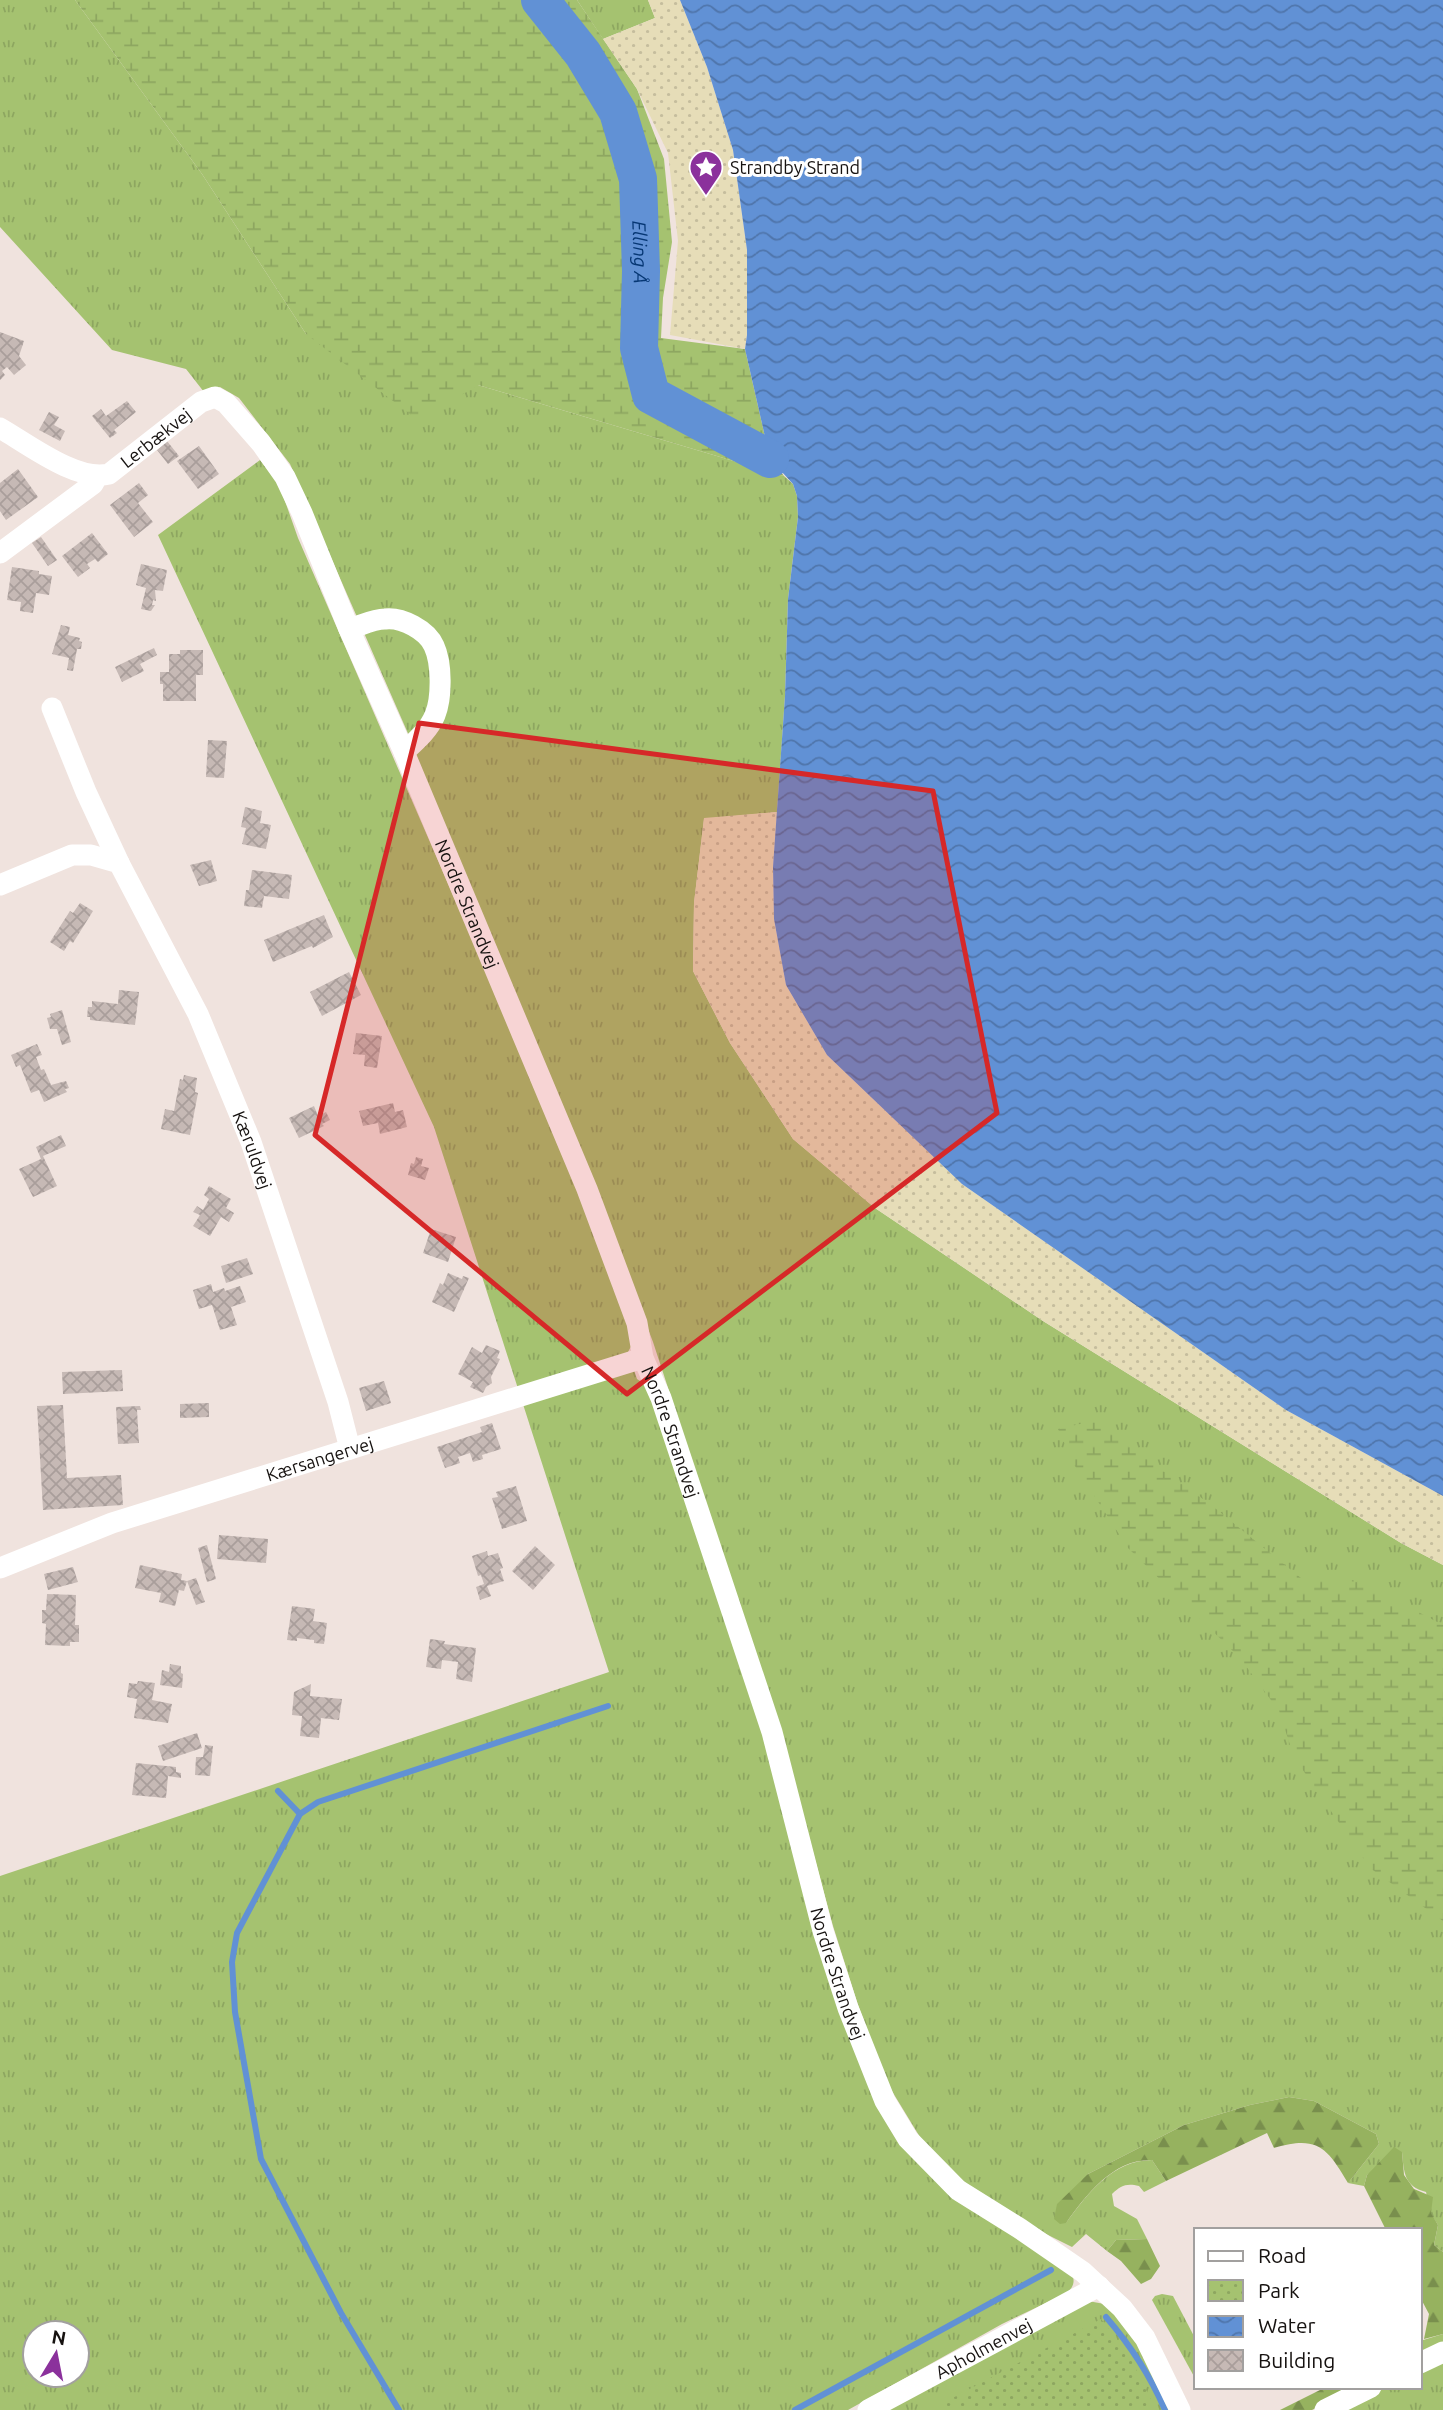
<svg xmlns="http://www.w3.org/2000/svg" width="1443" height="2410" font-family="Ubuntu,sans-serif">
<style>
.grass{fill:url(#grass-tufts);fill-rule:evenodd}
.forest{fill:url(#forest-firs)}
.wetland{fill:url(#wetland-marsh)}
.sand{fill:url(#sand-dots)}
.park{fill:url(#park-dots)}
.water{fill:url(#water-waves)}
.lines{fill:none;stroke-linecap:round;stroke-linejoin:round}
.stream{stroke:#6191d5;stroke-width:6}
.river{stroke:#6191d5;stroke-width:38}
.building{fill:url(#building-cross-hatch)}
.minor{stroke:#fff;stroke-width:21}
.marked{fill:#d62828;fill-opacity:0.2;stroke:#d62828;stroke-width:5;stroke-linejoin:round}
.labels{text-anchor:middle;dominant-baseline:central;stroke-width:6;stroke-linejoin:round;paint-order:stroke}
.poi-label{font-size:18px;fill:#161210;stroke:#fff;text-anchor:start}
.street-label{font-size:18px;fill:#161210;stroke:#fff}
.water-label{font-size:19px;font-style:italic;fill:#063774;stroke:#fff}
</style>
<defs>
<pattern id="grass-tufts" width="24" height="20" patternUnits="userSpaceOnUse" patternTransform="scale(1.75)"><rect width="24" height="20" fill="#a5c270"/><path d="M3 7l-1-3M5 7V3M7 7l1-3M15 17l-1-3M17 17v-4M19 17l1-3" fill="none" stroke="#8da660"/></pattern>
<pattern id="forest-firs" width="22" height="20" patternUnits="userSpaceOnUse" patternTransform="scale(1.75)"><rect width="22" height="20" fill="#96b25f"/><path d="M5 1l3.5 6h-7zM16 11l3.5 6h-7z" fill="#798f4d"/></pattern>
<pattern id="wetland-marsh" width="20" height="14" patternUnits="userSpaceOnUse" patternTransform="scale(1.75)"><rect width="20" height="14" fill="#a5c270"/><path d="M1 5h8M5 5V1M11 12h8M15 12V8" fill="none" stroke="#8da660"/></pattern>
<pattern id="sand-dots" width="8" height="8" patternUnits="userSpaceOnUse" patternTransform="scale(1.75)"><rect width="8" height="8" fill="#e6ddb8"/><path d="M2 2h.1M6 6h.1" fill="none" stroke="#c5bd9d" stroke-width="1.8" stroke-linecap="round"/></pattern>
<pattern id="park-dots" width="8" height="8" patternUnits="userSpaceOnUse" patternTransform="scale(1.75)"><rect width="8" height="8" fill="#a5c270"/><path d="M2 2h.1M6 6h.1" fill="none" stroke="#8da660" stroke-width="1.8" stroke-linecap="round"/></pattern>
<pattern id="water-waves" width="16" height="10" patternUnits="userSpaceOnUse" patternTransform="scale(1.75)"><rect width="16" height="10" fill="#6191d5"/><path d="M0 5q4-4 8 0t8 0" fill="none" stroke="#4f75ab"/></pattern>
<pattern id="building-cross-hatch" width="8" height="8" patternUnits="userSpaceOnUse" patternTransform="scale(1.75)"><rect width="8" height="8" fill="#c6b9b5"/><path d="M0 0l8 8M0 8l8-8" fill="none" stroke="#a99e9b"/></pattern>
</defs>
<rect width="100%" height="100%" fill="#f0e3de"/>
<g class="grass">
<path d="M0,0h75l127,174 104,160 478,142 9,8 4,12 1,21 -10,82 -3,97 -8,116 -73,7 -10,84 -1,68 37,72 63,96 82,69 168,113 358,222 42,22v687l-9,-7 4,-20 -7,-11 -5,-22c-22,-6 -22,-19 -24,-40l-35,23 -3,11 -16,-3 31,-39 -3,-10 -62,-33 -25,-4 -39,8 -66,20 -96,49 -22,49c21,-29 47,-63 86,-63l14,21 -22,11 -5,-6c-12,-3 -18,-1 -27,8l2,12 23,13 10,20 -31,1 -9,11 -21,-17 -14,13 -26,-13 -77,-48 -43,-39 -39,-64 -29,-78 -25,-79 -53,-196 -127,-388 -63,-165 -130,-302 -50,-137 -120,-274 -51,-66 -19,-11 -16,5 -18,-23 -74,-19 -112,-123z"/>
<polygon points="577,0 648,0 655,18 603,39"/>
<path d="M260,460l19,24 19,54 283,652 54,149 -7,13 9,27 12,8 254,759 169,127c3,9 2,13 -5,20l-65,31 -154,86h-848v-534l609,-204 -175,-545 -276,-592zM35,2333h42v42h-42z"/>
<polygon points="1162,2294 1173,2296 1196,2340 1196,2380 1152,2300 1155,2296"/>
<polygon points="1088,2301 1110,2305 1138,2343 1170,2410 885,2410"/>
<polygon points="1443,2334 1443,2410 1338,2410 1384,2387 1420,2387 1420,2341"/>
</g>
<g class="forest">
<path d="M1289,2097l25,4 62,33 3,10 -31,39c-21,-35 -30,-48 -74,-35l-7,-15 -101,48 -14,-21c-39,-1 -65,34 -86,63l-6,1 -6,-5 3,-15 31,-30 96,-49 66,-20z"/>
<polygon points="1394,2147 1402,2152 1404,2175 1414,2189 1433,2197 1431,2213 1438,2225 1434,2245 1443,2252 1443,2334 1424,2339 1429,2314 1420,2297 1420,2230 1386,2230 1364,2186 1367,2175"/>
<polygon points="1147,2239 1160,2266 1151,2279 1141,2284 1121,2261 1107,2251 1116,2240"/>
<polygon points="1326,2387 1357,2387 1312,2410 1280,2410"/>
</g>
<g class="wetland">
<polygon points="75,0 577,0 637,89 664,159 672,242 663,298 661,338 745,349 770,459 784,476 478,385 419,421 306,334 202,174"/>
<polygon points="1093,1421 1210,1504 1301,1578 1361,1582 1443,1625 1443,1921 1370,1868 1294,1757 1279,1711 1240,1658 1128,1548 1075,1466 1058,1429"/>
</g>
<g class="sand">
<polygon points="648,0 680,0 707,67 733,150 747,250 747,335 745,349 670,335 678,241 668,153 637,89 603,39 655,18"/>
<polygon points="777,812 773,867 774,919 786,985 827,1055 962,1184 1286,1410 1443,1496 1443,1565 1401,1543 1043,1321 875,1208 793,1139 730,1043 693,971 694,903 704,818"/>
</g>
<polygon class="park" points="1101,2319 1130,2357 1156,2410 930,2410"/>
<polygon class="water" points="680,0 1443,0 1443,1496 1286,1410 962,1184 827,1055 786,985 774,919 773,867 785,696 788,599 798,517 797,496 793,484 770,459 745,349 747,335 747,250 733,150 707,67"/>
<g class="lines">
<g class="stream">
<polyline points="278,1791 300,1814"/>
<path d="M1106,2317c25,29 44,58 59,93"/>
<polyline points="399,2410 341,2313 261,2159 235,2012 232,1962 237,1933 300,1814 318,1802 608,1706"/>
<polyline points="795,2410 1051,2270"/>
</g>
<path class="river" id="s1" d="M540,0l43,54 35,58 20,67 3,92 -2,77 12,47 119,64"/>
</g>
<g class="building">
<polygon points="0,332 24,341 19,356 26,365 14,375 7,367 2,371 5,375 0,380"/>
<polygon points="127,401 136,412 114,430 117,433 110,438 92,416 101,409 106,416"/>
<polygon points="49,412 59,417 54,425 65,431 60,441 39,430"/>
<polygon points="167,441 179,456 168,464 157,450"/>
<polygon points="199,446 219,474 198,489 177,461"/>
<polygon points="18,469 38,497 6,520 0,511 0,483"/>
<polygon points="139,483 148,495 138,503 153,522 134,537 110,505"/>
<polygon points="92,533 108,554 98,562 95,559 87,564 90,568 78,577 62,556"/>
<polygon points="41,537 57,560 48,566 32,543"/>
<polygon points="141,564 167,570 163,591 155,590 156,601 153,600 152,605 155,605 151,611 141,609 146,588 136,585"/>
<polygon points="12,567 39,571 39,574 52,576 49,595 36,593 33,613 20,611 21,602 7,600"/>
<polygon points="61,625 70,627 68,635 80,638 79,641 82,642 81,649 77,649 73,671 67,670 69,658 52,654"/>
<polygon points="154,648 157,655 140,664 144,671 122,682 115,667"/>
<polygon points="180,650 203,650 203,675 196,675 196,701 163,701 163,684 160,684 160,672 169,672 169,654 180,654"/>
<polygon points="208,740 227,741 224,778 206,777"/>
<polygon points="245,807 262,811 260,823 271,825 266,849 242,844 246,828 241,827"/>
<polygon points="211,860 217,881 199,886 190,865"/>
<polygon points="252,870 292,875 289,899 264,896 262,908 244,906 246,890 249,890"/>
<polygon points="80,903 93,911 73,943 70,941 64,951 50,942 70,911 73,913"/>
<polygon points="324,915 333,937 313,948 312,946 273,962 264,940"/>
<polygon points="349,972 361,995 322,1016 310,992"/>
<polygon points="119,990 139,992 135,1025 90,1020 90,1017 87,1017 88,1007 92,1007 92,1001 118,1004"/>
<polygon points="62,1010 71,1042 62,1045 57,1029 50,1029 47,1018 51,1017 50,1014"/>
<polygon points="356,1033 382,1036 377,1068 364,1066 365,1055 353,1054"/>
<polygon points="37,1044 42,1055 36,1057 41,1070 44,1069 51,1085 66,1081 69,1088 65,1089 67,1092 44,1102 39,1090 31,1093 20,1065 16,1067 11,1055"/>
<polygon points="184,1075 197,1078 195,1092 198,1093 190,1135 161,1129 165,1109 174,1111 180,1079 183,1080"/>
<polygon points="393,1103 395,1112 403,1110 407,1127 380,1134 378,1123 363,1126 359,1111"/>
<polygon points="314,1106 318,1116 326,1112 330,1120 322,1124 324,1126 299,1138 289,1118"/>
<polygon points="61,1135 66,1146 43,1156 57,1186 33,1197 19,1169 41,1159 36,1147"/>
<polygon points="416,1157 423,1159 421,1166 429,1168 425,1180 408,1175 411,1163 414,1164"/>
<polygon points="209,1186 231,1199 226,1208 234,1213 229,1222 221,1217 210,1236 193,1226 200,1215 193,1212 197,1206 203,1210 209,1199 204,1195"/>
<polygon points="431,1229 456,1237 448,1262 423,1253"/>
<polygon points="247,1258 253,1274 226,1283 221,1266"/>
<polygon points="448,1273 462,1279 463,1276 469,1278 454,1312 432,1302 440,1283 443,1285"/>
<polygon points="211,1284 213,1292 224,1288 225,1291 240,1286 246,1302 231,1307 237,1325 220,1330 212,1305 199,1309 193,1290"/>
<polygon points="486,1345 500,1351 497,1358 500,1359 491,1377 492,1383 486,1387 483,1393 470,1387 473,1382 458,1374 472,1347 482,1353"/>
<polygon points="122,1370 123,1391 63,1394 62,1372"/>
<polygon points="384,1381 391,1403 366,1411 359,1388"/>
<polygon points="209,1403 209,1417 180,1418 180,1404"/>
<polygon points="63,1405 67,1478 121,1475 123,1505 43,1510 37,1406"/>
<polygon points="140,1406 141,1410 137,1410 139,1443 118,1444 116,1407"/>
<polygon points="492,1423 501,1449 482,1455 483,1459 473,1462 470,1453 458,1457 460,1463 445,1468 437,1447 482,1432 480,1427"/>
<polygon points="516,1486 527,1521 502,1529 492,1498 498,1497 496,1492"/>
<polygon points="219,1535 268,1539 266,1563 217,1559"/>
<polygon points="207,1545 216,1579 207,1582 198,1548"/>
<polygon points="535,1546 555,1565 533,1590 512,1571"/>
<polygon points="487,1551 488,1556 498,1553 503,1568 500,1569 504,1581 487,1586 491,1596 480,1600 476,1587 484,1584 481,1575 478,1576 472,1556"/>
<polygon points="140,1565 182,1574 181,1580 187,1581 184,1591 179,1590 175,1606 159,1602 161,1593 135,1588"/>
<polygon points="73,1567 78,1582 48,1590 44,1574"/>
<polygon points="196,1578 205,1602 196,1605 187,1581"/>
<polygon points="47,1594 76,1595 75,1625 79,1625 79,1642 70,1642 70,1646 45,1645 46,1624 42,1623 42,1610 46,1610"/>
<polygon points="292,1606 315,1609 313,1621 327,1623 324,1644 314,1643 314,1640 297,1638 297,1641 287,1640"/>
<polygon points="430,1639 445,1641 444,1644 476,1648 472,1682 456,1679 458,1662 442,1660 441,1669 426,1667"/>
<polygon points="170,1664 181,1666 181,1673 183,1674 182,1688 160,1685 162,1670 169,1672"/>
<polygon points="138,1681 155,1683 152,1700 172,1704 168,1723 134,1718 137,1699 127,1697 129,1683 137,1684"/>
<polygon points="311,1684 310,1696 342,1699 339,1720 321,1718 319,1738 300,1736 302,1716 292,1715 294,1692"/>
<polygon points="197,1733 202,1748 163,1761 158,1746"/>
<polygon points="205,1745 213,1746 210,1776 195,1775 196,1757 203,1757"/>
<polygon points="136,1763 176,1767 176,1772 181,1773 181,1778 168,1776 166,1798 132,1795"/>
</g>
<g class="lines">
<g class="minor">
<path id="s2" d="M0,428c28,16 77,54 109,46l92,-72 14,-5 11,6 35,40 24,34 17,36 47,116 55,123 183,437 50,134 6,35 18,40 111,334 51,199 25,77 37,93 23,38 50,51 61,38 64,44 39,36 23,30 35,72"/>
<polyline points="0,553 93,484 97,477"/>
<path d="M349,629c11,-3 24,-10 36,-10 17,-2 42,11 49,27 8,17 8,52 1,69 -6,15 -19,26 -31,37"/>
<polyline points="52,708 86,792 119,863"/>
<path id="s3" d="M0,885l72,-30h19l28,8 79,151 53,128 87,260 12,47"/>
<path id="s4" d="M0,1568l112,-45 531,-165"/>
<polyline points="1420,2363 1443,2352"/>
<path id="s5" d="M868,2410l231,-124"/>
<polyline points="1325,2410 1371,2387"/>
</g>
</g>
<path class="marked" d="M419,723l514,68 64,322 -370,281 -312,-259z"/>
<defs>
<symbol id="sight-pin" viewBox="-11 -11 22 30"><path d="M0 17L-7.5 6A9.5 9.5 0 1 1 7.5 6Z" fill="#8b319c" stroke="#fff"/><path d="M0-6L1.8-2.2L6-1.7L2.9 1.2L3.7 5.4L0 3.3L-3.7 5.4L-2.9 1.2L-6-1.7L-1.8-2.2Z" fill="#fff"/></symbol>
</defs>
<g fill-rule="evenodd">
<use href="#sight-pin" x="687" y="148" width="38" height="52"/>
</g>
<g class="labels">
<g class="poi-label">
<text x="730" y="167">Strandby Strand</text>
</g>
<g class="street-label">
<text stroke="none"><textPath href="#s2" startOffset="180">Lerbækvej</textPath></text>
<text stroke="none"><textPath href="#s2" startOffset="824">Nordre Strandvej</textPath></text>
<text stroke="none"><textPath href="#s3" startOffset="443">Kæruldvej</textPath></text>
<text stroke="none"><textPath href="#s2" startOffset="1391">Nordre Strandvej</textPath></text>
<text stroke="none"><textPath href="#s4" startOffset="338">Kærsangervej</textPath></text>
<text stroke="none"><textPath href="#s2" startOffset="1958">Nordre Strandvej</textPath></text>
<text stroke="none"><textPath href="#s5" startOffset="131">Apholmenvej</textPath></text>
</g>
<g class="water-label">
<text stroke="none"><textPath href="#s1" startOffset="280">Elling Å</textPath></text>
</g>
</g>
<rect x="1194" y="2228" width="228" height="161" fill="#ffffff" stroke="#a2a09f" stroke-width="2"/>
<rect x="1208" y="2251" width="35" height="10" fill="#ffffff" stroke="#a2a09f" stroke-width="2"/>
<text x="1258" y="2263" font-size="21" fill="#161210">Road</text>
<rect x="1208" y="2280" width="35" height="21" fill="url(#park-dots)" stroke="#a2a09f" stroke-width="2"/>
<text x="1258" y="2298" font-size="21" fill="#161210">Park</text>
<rect x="1208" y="2316" width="35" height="21" fill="url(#water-waves)" stroke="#a2a09f" stroke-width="2"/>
<text x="1258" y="2333" font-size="21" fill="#161210">Water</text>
<rect x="1208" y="2350" width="35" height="21" fill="url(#building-cross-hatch)" stroke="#a2a09f" stroke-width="2"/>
<text x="1258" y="2368" font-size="21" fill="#161210">Building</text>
<g transform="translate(56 2354) rotate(10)"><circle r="33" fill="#ffffff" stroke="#a2a09f" stroke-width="2"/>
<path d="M0-5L12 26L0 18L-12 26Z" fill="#8b319c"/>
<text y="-10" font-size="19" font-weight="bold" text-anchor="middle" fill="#161210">N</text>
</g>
</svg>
